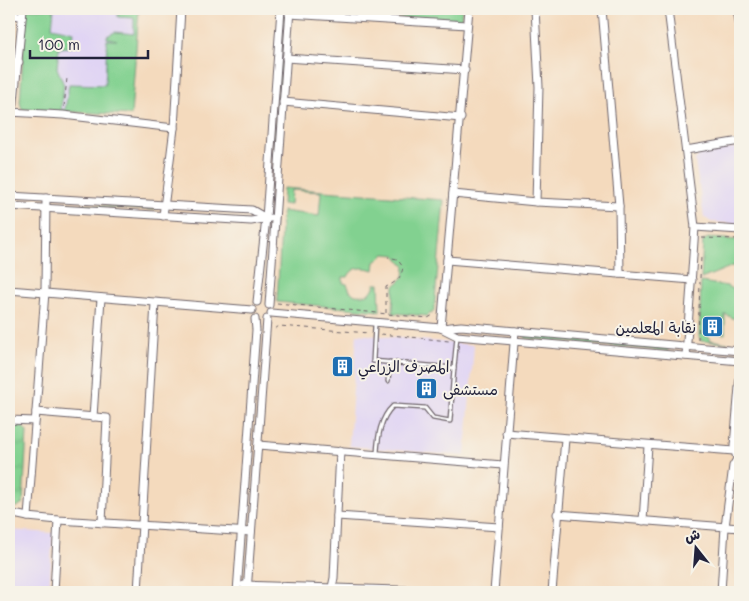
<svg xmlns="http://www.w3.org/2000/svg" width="749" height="601" font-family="Mali,'Playpen Sans Arabic',sans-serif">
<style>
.built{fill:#e0d4f4}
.green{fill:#82d190;stroke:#527a66}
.park{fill:url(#park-tufts);stroke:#527a66}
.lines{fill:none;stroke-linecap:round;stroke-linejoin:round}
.service-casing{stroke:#6c6268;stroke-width:5.5}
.minor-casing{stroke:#6c6268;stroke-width:9}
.path{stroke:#6c6268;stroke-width:1;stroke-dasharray:4 4;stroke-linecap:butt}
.service{stroke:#fff;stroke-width:3}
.minor{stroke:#fff;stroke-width:7}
.labels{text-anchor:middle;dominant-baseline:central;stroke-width:4;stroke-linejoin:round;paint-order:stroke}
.poi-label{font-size:15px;fill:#22223b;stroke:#f7f3e8;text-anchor:start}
</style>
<defs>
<pattern id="park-tufts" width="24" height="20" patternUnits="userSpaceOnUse" patternTransform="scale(1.25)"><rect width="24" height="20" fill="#82d190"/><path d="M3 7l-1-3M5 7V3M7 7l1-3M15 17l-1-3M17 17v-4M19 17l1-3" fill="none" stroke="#70b37d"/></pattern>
</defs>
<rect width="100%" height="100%" fill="#f7f3e8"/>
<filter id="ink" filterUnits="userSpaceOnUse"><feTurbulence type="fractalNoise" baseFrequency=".02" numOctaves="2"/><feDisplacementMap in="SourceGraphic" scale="10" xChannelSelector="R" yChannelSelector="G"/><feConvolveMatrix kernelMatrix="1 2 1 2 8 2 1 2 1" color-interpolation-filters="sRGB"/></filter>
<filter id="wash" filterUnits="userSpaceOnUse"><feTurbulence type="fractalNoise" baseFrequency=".0096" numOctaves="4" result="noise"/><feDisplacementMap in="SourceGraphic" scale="20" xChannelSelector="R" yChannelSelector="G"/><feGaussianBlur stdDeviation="1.12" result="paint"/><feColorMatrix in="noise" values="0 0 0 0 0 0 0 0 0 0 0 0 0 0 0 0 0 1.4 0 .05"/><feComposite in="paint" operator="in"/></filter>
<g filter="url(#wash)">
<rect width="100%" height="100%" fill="#f4dabd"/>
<g class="built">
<polygon points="30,9 138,9 131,115 22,108"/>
<polygon points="740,147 740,224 711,222 704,217 695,161 700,153"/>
<polygon points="357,334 474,345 465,456 349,446"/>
<polygon points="9,530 53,533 49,592 9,592"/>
</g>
<g class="green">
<polygon points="26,9 54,9 52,27 74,32 72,47 59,48 57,68 64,85 61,109 65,110 69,84 105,85 107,40 117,40 107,38 107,36 115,32 134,34 134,18 118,17 118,9 139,9 131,115 22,109 20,103"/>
<polygon points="284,9 286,9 275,154 273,154"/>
<polygon points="298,9 462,9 461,23"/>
<path d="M283,188l161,12 -10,111 -7,5 -34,-3 1,-27 10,-9 1,-10 -10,-12 -10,-1 -10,8 -1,8c-11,-3 -21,-4 -26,7h-5v6l4,1 3,7 5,4c10,1 17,0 20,-11h4l1,27 -103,-9 5,-91 37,5 2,-24 -30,-2 -1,15 -8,-1z"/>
<polygon points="53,203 156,209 155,210 53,205"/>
<polygon points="708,238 740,240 740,263 701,279 703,241"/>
<polygon points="701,282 727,286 740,292 740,322 725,314 725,334 707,332 710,340 728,343 701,341 699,336"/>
<polygon points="526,335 668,348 668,351 525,338"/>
</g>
<polygon class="park" points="9,426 22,426 27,432 23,503 17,507 9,507"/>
</g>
<g filter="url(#ink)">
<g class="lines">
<defs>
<g id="service">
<polyline points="375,324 373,361 454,368 457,336"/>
<polyline points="388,381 390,362"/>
<path d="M377,453c1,-16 3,-35 16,-47l32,2 8,10 17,3 4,-53"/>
</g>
<g id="minor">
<polyline points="535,9 539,87 536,202"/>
<polyline points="602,9 619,206 620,274"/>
<polyline points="668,9 695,227 686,356"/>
<polyline points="737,9 740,28"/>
<polyline points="289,14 467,25"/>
<polyline points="9,15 22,16"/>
<polyline points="286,58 465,70"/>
<polyline points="9,61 19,62"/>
<polyline points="283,102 461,118"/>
<polyline points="9,112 63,115 174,128"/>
<polyline points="13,112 23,9"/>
<polyline points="686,150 740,141"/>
<polyline points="453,194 536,202 619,206"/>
<polyline points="9,196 252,210 266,218"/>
<polyline points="46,198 45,292 28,517 58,520 251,532"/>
<polyline points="9,206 251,221 270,218"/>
<polyline points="163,216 174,128 181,9"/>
<polyline points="695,227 740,230"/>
<polyline points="447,260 692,280"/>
<polyline points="9,290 252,310"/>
<polyline points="257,302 266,218 281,9"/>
<polyline points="269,305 290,9"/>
<polyline points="271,313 441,328 461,326 740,351"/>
<polyline points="441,328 469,9"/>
<polyline points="441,328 457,336 740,361"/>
<polyline points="36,412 107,418 102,523"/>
<polyline points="93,417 101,298"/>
<polyline points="9,420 35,421"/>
<polyline points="506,433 734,451"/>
<polyline points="258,445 503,465"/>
<polyline points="9,513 28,517"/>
<polyline points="557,514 740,528"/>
<polyline points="337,516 499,527"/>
<polyline points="643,521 648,446"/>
<polyline points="244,585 461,592"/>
<polyline points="54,592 58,520"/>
<polyline points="138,592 155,303"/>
<polyline points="237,592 256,330 255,319"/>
<polyline points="247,592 267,319"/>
<polyline points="331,592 334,578 340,451"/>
<polyline points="494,592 515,331"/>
<polyline points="552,592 565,439"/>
<polyline points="721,592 725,527 733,466 737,459 734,446 740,375"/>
</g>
</defs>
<use href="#service" class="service-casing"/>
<use href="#minor" class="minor-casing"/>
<g class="path">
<polyline points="64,107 67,78"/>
<polyline points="702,238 740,239"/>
<polyline points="700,278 701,257"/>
<polyline points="277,303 428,318 435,314"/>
<path d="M386,313v-26c10,-5 15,-8 17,-20l-6,-8 -9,-2"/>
<polyline points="275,329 279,326 369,333"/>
<polyline points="381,334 449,341"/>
<polyline points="698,340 700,282"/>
</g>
<use href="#service" class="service"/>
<use href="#minor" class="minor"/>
</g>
</g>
<defs>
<symbol id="building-square" viewBox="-11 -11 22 22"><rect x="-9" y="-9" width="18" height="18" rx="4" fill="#1f6fb2" stroke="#f7f3e8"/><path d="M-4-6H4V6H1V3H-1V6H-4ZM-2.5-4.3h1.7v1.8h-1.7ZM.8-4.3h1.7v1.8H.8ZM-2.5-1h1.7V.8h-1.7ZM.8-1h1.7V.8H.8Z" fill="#fff"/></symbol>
</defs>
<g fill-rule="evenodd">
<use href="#building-square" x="700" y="314" width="25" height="25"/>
<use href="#building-square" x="330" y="354" width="25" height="25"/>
<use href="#building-square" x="414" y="376" width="25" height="25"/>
</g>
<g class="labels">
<g class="poi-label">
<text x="696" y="327" text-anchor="end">نقابة المعلمين</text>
<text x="358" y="366">المصرف الزراعي</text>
<text x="443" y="389">مستشفى</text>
</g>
</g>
<rect width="749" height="601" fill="none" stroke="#f7f3e8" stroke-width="30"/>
<g transform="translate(696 548) rotate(343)" stroke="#f7f3e8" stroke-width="4" paint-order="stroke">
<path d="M0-4L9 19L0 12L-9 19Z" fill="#22223b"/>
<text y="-8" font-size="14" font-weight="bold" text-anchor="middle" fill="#22223b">ش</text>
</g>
<path d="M30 50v8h118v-8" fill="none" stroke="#22223b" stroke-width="2.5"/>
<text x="38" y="50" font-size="15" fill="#22223b" stroke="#f7f3e8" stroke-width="4" paint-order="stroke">100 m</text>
</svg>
